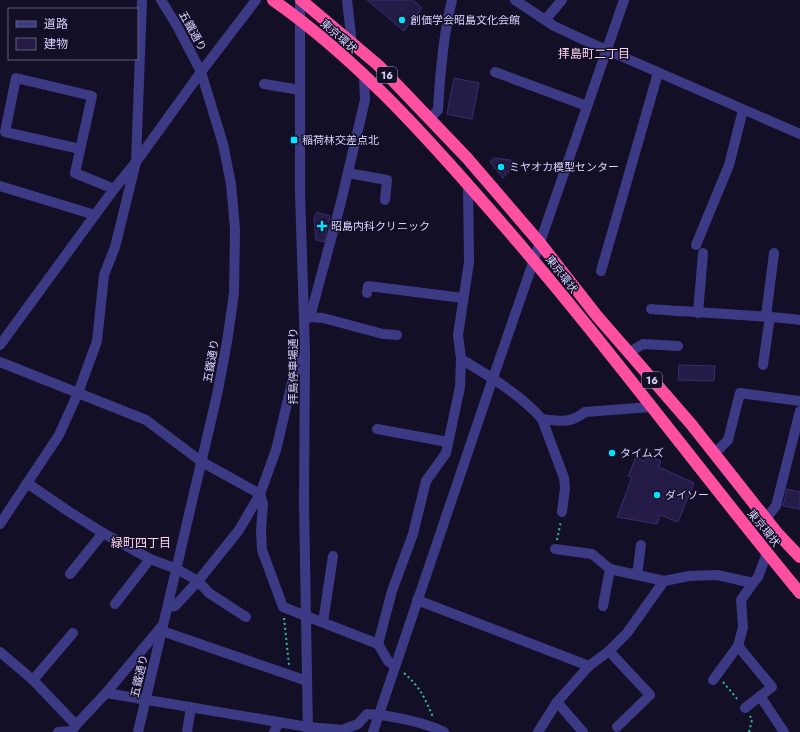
<svg xmlns="http://www.w3.org/2000/svg" width="800" height="732" font-family="Jost,'Noto Sans JP',sans-serif">
<style>
.building{fill:#241b47;stroke:#3b2d73}
.lines{fill:none;stroke-linecap:round;stroke-linejoin:round}
.path{stroke:#2fb8b0;stroke-width:2;stroke-dasharray:2 3;stroke-linecap:butt}
.minor{stroke:#3d3a85;stroke-width:10}
.highway{stroke:#ff4fa3;stroke-width:12}
.poi-dot{fill:#00e5ff;stroke:#130f26;stroke-width:1.5}
.labels{text-anchor:middle;dominant-baseline:central;stroke-width:3;stroke-linejoin:round;paint-order:stroke}
.shield{fill:#130f26;stroke:#9e99be;stroke-width:1}
.shield-label{font-size:10px;font-weight:bold;fill:#d9d4ff}
.poi-label{font-size:11px;fill:#d9d4ff;stroke:#130f26;text-anchor:start}
.street-label{font-size:11px;fill:#d9d4ff;stroke:#130f26}
.neighbourhood-label{font-size:12px;fill:#ffd6f0;stroke:#130f26}
</style>
<rect width="100%" height="100%" fill="#130f26"/>
<g class="building">
<polygon points="367,0 413,0 422,8 404,31"/>
<polygon points="454,78 479,83 472,119 447,114"/>
<polygon points="494,158 511,160 510,170 503,178 490,162"/>
<polygon points="317,212 330,216 324,242 316,240 314,218"/>
<polygon points="679,365 715,366 714,381 678,380"/>
<polygon points="648,455 661,461 659,467 694,483 678,522 660,515 657,524 617,517 632,477 628,476 636,457 644,461"/>
<polygon points="787,489 800,492 800,509 783,506"/>
</g>
<g class="lines">
<g class="path">
<polyline points="557,540 561,521"/>
<polyline points="284,618 289,665"/>
<path d="M404,673c17,15 20,24 29,44"/>
<polyline points="723,682 739,701"/>
<polyline points="749,732 752,720 750,716"/>
</g>
<g class="minor">
<polyline points="300,0 300,192 305,352 304,504 308,732"/>
<polyline points="347,0 352,44"/>
<polyline points="515,0 554,26 584,40 800,134"/>
<polyline points="545,20 562,0"/>
<polyline points="495,72 587,106"/>
<polyline points="264,84 300,90"/>
<path d="M429,119l9,-9c2,-37 5,-74 14,-110"/>
<polyline points="80,149 5,132 16,78 92,96 75,173 114,189"/>
<polyline points="348,173 387,180 385,200"/>
<polyline points="0,186 95,215"/>
<polyline points="696,245 729,165 743,110"/>
<polyline points="601,271 658,73"/>
<polyline points="367,293 368,286 463,298"/>
<path d="M651,309c50,4 99,5 149,11"/>
<polyline points="698,313 703,253"/>
<polyline points="766,316 774,253"/>
<polyline points="310,317 341,202 365,100 364,75"/>
<polyline points="304,320 310,317 323,318 383,334 397,335"/>
<polyline points="0,345 114,189 136,162 201,72 256,0"/>
<polyline points="628,353 643,344 678,346"/>
<path d="M461,359c28,17 59,35 81,60"/>
<polyline points="0,362 146,420 202,462 260,494 263,504 261,531 262,550 283,607 378,644 388,661 395,666"/>
<polyline points="763,365 770,316"/>
<polyline points="377,429 448,442"/>
<polyline points="714,454 728,440 740,393 800,401"/>
<polyline points="27,483 68,511 103,533 150,559 177,569 198,581 209,593 246,617"/>
<path d="M562,512l3,-24 -1,-10 -22,-59c18,2 28,5 43,-7l66,-5"/>
<polyline points="766,518 776,506 800,411"/>
<polyline points="0,524 59,435 78,393 97,341 104,275 115,247 136,162 142,0"/>
<polyline points="555,549 592,554 610,569 664,581"/>
<polyline points="70,574 103,533"/>
<polyline points="637,575 641,545"/>
<polyline points="417,600 589,666"/>
<polyline points="115,604 150,559"/>
<polyline points="603,606 610,569"/>
<polyline points="168,607 175,606 198,581 239,530 260,494 276,450 294,374 305,354"/>
<polyline points="323,622 333,556"/>
<polyline points="162,631 307,681"/>
<polyline points="378,644 392,591 413,534 426,481 446,453 460,387 461,359 458,335 469,262 468,184"/>
<polyline points="738,646 772,687 745,708"/>
<polyline points="609,651 650,695 617,727"/>
<polyline points="0,652 33,680 76,725"/>
<polyline points="33,680 73,633"/>
<polyline points="713,680 738,646 743,627 741,600 753,583"/>
<path d="M106,693l202,34 34,3 16,-6 9,-10c22,1 57,8 77,18"/>
<polyline points="760,696 784,732"/>
<polyline points="557,702 583,732"/>
<polyline points="58,732 72,731 76,725 106,693 162,626"/>
<polyline points="138,732 217,395 227,342 234,293 235,229 231,184 223,144 201,72 177,26 161,0"/>
<polyline points="187,732 191,707"/>
<polyline points="274,732 279,722"/>
<polyline points="373,732 493,378 624,0"/>
<polyline points="538,732 557,702 589,666 609,651 627,633 664,581 689,576 717,575 753,583 758,577 767,553"/>
</g>
<g class="highway">
<path d="M273,0c83,58 152,135 218,211 108,123 205,256 309,382"/>
<polyline points="301,0 378,65 467,158 540,243 597,316 691,424 778,534 800,557"/>
</g>
</g>
<g class="poi-dot">
<circle cx="402" cy="20" r="4"/>
<rect x="290" y="136" width="8" height="8" rx="2"/>
<circle cx="501" cy="167" r="4"/>
<path d="M320 220h4v4h4v4h-4v4h-4v-4h-4v-4h4z"/>
<circle cx="612" cy="453" r="4"/>
<circle cx="657" cy="495" r="4"/>
</g>
<g class="labels">
<g class="shield">
<rect x="377" y="67" width="20" height="16" rx="3"/>
<rect x="642" y="372" width="20" height="16" rx="3"/>
</g>
<g class="shield-label">
<text x="387" y="75">16</text>
<text x="652" y="380">16</text>
</g>
<g class="poi-label">
<text x="410" y="20">創価学会昭島文化会館</text>
<text x="302" y="140">稲荷林交差点北</text>
<text x="509" y="167">ミヤオカ模型センター</text>
<text x="331" y="226">昭島内科クリニック</text>
<text x="620" y="453">タイムズ</text>
<text x="665" y="495">ダイソー</text>
</g>
<g class="street-label">
<text transform="translate(193 31) rotate(61)">五鐵通り</text>
<text transform="translate(339 36) rotate(41)">東京環状</text>
<text transform="translate(562 274) rotate(52)">東京環状</text>
<text transform="translate(211 361) rotate(-80)">五鐵通り</text>
<text transform="translate(293 366) rotate(-90)">拝島停車場通り</text>
<text transform="translate(764 528) rotate(51)">東京環状</text>
<text transform="translate(139 676) rotate(-77)">五鐵通り</text>
</g>
<g class="neighbourhood-label">
<text x="594" y="54">拝島町二丁目</text>
<text x="141" y="543">緑町四丁目</text>
</g>
</g>
<rect x="8" y="8" width="130" height="52" fill="#130f26" stroke="#625e7d"/>
<rect x="16" y="21" width="20" height="6" fill="#3d3a85" stroke="#625e7d"/>
<text x="44" y="28" font-size="12" fill="#d9d4ff">道路</text>
<rect x="16" y="38" width="20" height="12" fill="#241b47" stroke="#625e7d"/>
<text x="44" y="48" font-size="12" fill="#d9d4ff">建物</text>
</svg>
